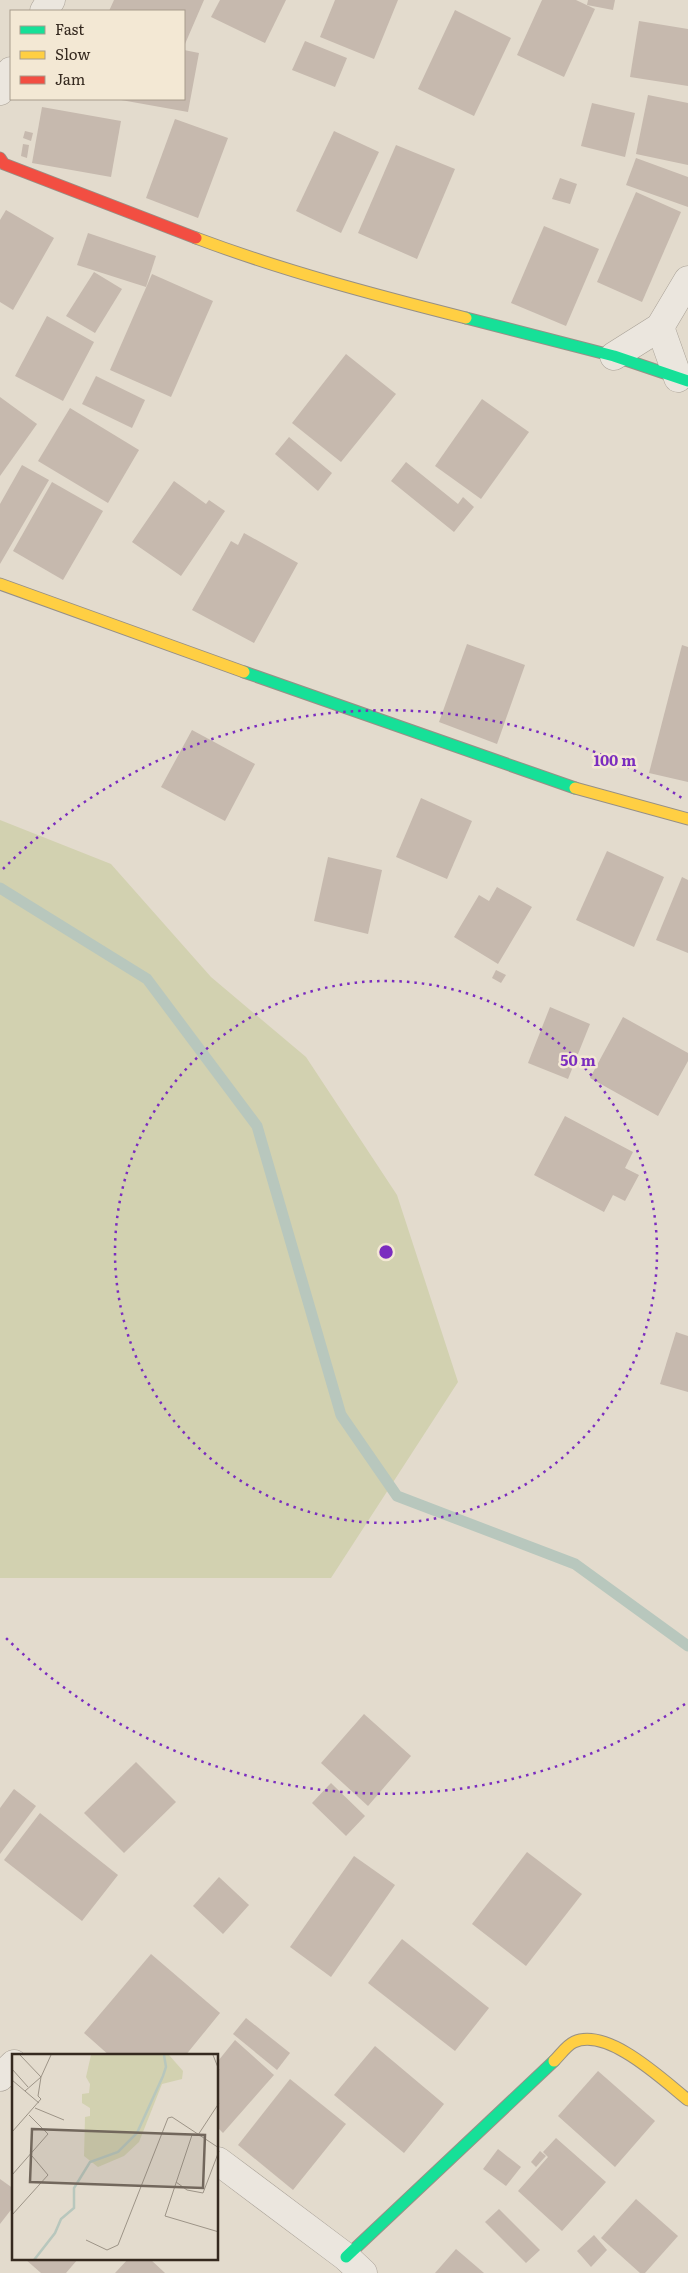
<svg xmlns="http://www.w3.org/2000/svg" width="688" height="2273" font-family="Literata,serif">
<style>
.green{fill:#d2d1b0}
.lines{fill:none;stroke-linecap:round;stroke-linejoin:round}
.stream{stroke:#b8c7bd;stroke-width:11}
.building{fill:#c6b9ae}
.street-casing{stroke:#a8a096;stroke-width:29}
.fast-casing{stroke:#979086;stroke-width:13}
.slow-casing{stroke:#979086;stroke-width:13}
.jam-casing{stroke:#979086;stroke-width:13}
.street{stroke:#ebe6de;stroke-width:28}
.fast{stroke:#16e098;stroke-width:11}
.slow{stroke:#ffcf43;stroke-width:11}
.jam{stroke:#f24e42;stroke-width:11}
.ring{fill:none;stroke:#7b2cbf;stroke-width:2.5;stroke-dasharray:2.5 5}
.inset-river{fill:none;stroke:#b8c7bd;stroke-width:2.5}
.inset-road{fill:none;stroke:#9d9487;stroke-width:1}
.view{fill:#72675c;fill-opacity:0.15;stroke:#72675c;stroke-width:2.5}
.inset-edge{fill:none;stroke:#35291f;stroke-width:2.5}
.centre{fill:#7b2cbf;stroke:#f3e8d4;stroke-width:2.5}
.ring-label{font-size:15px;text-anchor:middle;font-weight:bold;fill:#7b2cbf;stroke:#f3e8d4;stroke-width:5;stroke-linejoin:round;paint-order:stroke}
</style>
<rect width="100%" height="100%" fill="#e3dbcd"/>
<polygon class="green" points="0,820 111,864 211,977 306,1057 397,1195 458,1382 331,1578 0,1578"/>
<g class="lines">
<polyline class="stream" points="0,888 147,979 257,1126 341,1415 397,1496 575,1564 688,1646"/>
</g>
<g class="building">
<polygon points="114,0 204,0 185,44 184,11 109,11"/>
<polygon points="220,0 286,0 265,43 211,17"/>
<polygon points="335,0 398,0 374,59 320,37"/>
<polygon points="542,0 576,0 595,9 564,77 517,55"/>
<polygon points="588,0 615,0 613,10 587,5"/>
<polygon points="455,10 511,38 474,116 418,89"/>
<polygon points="639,21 688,29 688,86 630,77"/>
<polygon points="305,41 347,58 335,87 292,70"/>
<polygon points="184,50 199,53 188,112 121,100 184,99"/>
<polygon points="648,95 688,103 688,165 636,154"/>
<polygon points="592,103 635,113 625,157 581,146"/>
<polygon points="42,107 121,121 111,177 32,163"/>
<polygon points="175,119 228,138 198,218 146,198"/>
<polygon points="25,131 33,133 31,141 23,138"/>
<polygon points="334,131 379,152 341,233 296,211"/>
<polygon points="23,144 29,145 27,158 21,156"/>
<polygon points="396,145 455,169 417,259 358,233"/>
<polygon points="636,158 688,177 688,207 626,185"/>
<polygon points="560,178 577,184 570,204 552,199"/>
<polygon points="636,192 681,212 642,302 597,282"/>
<polygon points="6,210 54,238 13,310 0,302 0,220"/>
<polygon points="544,226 599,249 566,326 511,303"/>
<polygon points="88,233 156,256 146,287 77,265"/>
<polygon points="94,272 122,289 95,333 66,316"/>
<polygon points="152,274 213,301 171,397 110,370"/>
<polygon points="47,316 94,342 63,401 15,376"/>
<polygon points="346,354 396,394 341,462 292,423"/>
<polygon points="96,376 145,400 132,428 82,404"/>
<polygon points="0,397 37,424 0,476"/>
<polygon points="482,399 529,432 481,499 435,466"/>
<polygon points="70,408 139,450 108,503 38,461"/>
<polygon points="289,437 332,473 318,491 275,454"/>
<polygon points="406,462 458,504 463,497 474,507 454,532 391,481"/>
<polygon points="22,465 49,480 0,564 0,504"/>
<polygon points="174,481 206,504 209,500 225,511 181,576 132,542"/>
<polygon points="52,482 103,511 63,580 13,551"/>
<polygon points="244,533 298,563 254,643 192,610 231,541 238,545"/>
<polygon points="467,644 525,665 497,744 439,722"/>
<polygon points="682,645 688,647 688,782 649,773"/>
<polygon points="192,730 255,764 225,821 161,787"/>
<polygon points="421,798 472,821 447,879 396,857"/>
<polygon points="607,851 664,877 634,947 576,920"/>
<polygon points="328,857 382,870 368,934 314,921"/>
<polygon points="682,877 688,880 688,953 656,940"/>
<polygon points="497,887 532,907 498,964 454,937 479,895 489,901"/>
<polygon points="496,970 506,975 501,983 492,978"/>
<polygon points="550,1007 590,1024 568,1079 528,1063"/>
<polygon points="623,1017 688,1053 688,1061 658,1116 590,1078"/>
<polygon points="565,1116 633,1152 625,1168 639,1175 625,1201 613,1195 604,1212 534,1175"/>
<polygon points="676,1332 688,1336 688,1392 660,1384"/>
<polygon points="364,1714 411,1756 368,1806 321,1763"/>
<polygon points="136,1762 176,1802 124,1853 84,1813"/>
<polygon points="331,1783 365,1816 346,1836 312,1803"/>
<polygon points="14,1789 36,1806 0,1854 0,1808"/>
<polygon points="40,1813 118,1875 82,1921 4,1860"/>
<polygon points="527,1852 582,1894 526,1966 472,1924"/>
<polygon points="354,1856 395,1885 331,1977 290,1947"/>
<polygon points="219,1877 249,1905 223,1934 193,1906"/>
<polygon points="402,1939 489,2008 455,2051 368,1983"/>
<polygon points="151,1954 220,2013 185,2056 110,2056 84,2033"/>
<polygon points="246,2018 290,2053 277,2070 233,2034"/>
<polygon points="235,2040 274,2075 223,2133 218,2128 218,2061"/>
<polygon points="375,2046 444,2104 404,2153 334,2095"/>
<polygon points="598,2071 655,2121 615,2167 558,2116"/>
<polygon points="290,2079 346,2124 293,2190 238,2145"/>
<polygon points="556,2138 606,2182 562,2231 518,2191 548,2157 543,2152"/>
<polygon points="498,2149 521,2167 506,2186 483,2169"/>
<polygon points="540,2151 546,2156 536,2167 531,2162"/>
<polygon points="0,2179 14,2189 14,2206 0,2224"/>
<polygon points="636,2199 678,2236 645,2273 640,2273 601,2238"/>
<polygon points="499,2209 540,2250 526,2263 485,2222"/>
<polygon points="594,2235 607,2250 591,2267 577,2251"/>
<polygon points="456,2249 484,2273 435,2273"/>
<polygon points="25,2259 78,2259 66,2273 41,2273"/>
<polygon points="128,2259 150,2259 165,2273 115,2273"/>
</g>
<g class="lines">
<defs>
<g id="street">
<polyline points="44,11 51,0"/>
<polyline points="0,91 11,71"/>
<polyline points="660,327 678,378"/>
<polyline points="614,356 660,327 688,280"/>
<polyline points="0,2077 14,2064"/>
<polyline points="218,2161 346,2257 363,2273"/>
</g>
<g id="fast">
<polyline points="466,318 614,356 688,381"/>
<polyline points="244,672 575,788"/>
<polyline points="346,2257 554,2061"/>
</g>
<g id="slow">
<path d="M196,238c88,33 179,57 270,80"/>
<polyline points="0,584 244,672"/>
<polyline points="575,788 688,819"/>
<path d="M554,2061c6,-6 13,-16 20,-19 34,-15 89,38 114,58"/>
</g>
<polyline id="jam" points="0,158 4,164 196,238"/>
</defs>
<use href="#street" class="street-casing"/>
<use href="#fast" class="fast-casing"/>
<use href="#slow" class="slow-casing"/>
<use href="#jam" class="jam-casing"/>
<use href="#street" class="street"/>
<use href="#fast" class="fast"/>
<use href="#slow" class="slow"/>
<use href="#jam" class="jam"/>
</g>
<g class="ring">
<circle cx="386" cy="1252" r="271"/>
<path d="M685 1704A542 542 0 0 1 3 1635M3 869A542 542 0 0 1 685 800"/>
</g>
<g transform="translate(12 2054)">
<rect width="206" height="206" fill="#e3dbcd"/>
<path d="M79,1h78l14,16 -1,8 -20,5 -23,58 -15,14 -26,11 -14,-11 1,-39 5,-1v-8l-8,-5v-9l7,-1 1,-9 -4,-7z" fill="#d2d1b0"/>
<path class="inset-river" d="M22,206l21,-27 6,-14 13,-11v-20l16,-26 28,-10 19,-19 26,-57 3,-9 -2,-12"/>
<path class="inset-road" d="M201,1l6,15M0,15l16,18M0,26l27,23M13,37l16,-14 10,-22M207,49l-21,32h-6l-27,81 54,16M23,54l29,12M0,78l29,-33 -3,-3 3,-19 -21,-22M0,121l36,-41 -19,-19M164,128l11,8 16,3 16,-42M0,161l36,-40 -16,-19M74,186l21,10 11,-5 50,-127 4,-1 47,31"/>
<path class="view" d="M20,75l173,6 -2,53 -173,-6z"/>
<rect width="206" height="206" class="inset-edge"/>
</g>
<circle cx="386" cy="1252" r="8" class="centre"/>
<g class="ring-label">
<text x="615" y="766">100 m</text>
<text x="578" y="1066">50 m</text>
</g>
<rect x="10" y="10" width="175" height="90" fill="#f3e8d4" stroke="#a79c8c"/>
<rect x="20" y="26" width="25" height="8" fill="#16e098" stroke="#a79c8c"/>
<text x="55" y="35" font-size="15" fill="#35291f">Fast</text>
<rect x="20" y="51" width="25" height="8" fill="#ffcf43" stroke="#a79c8c"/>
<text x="55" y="60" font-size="15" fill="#35291f">Slow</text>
<rect x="20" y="76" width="25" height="8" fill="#f24e42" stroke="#a79c8c"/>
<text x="55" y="85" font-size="15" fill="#35291f">Jam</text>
</svg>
